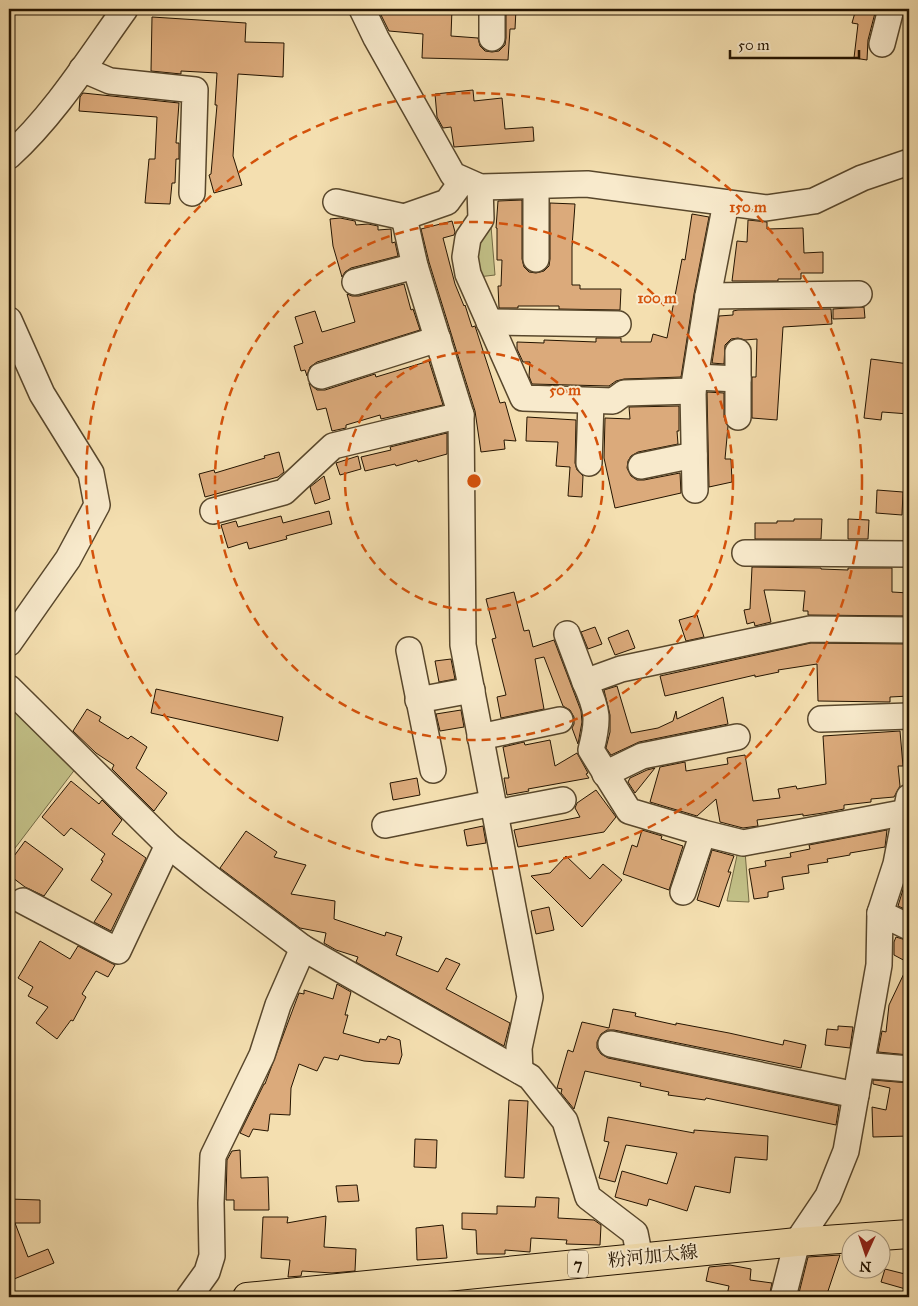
<svg xmlns="http://www.w3.org/2000/svg" width="918" height="1306" font-family="'IM FELL Great Primer','Noto Serif JP',serif">
<style>
.green{fill:#c2c087;stroke:#736a44}
.building{fill:#dbaa7b;stroke:#241400}
.lines{fill:none;stroke-linecap:round;stroke-linejoin:round}
.minor-casing{stroke:#58472c;stroke-width:28}
.major-casing{stroke:#241400;stroke-width:30}
.minor{stroke:#f8eacc;stroke-width:25}
.major{stroke:#f4dfb0;stroke-width:28}
.ring{fill:none;stroke:#d4520b;stroke-width:2.5;stroke-dasharray:9 6}
.labels{text-anchor:middle;dominant-baseline:central;stroke-width:4;stroke-linejoin:round;paint-order:stroke}
.shield{fill:#f8eacc;stroke:#64543d;stroke-width:1}
.shield-label{font-size:16px;font-weight:bold;fill:#241400}
.street-label{font-size:18px;fill:#241400;stroke:#f8eacc}
.centre{fill:#d4520b;stroke:#f8eacc;stroke-width:2.5}
.ring-label{font-size:15px;text-anchor:middle;font-weight:bold;fill:#d4520b;stroke:#f8eacc;stroke-width:4;stroke-linejoin:round;paint-order:stroke}
</style>
<rect width="100%" height="100%" fill="#f4dfb0"/>
<filter id="stains"><feTurbulence type="fractalNoise" baseFrequency=".004" numOctaves="4"/><feColorMatrix values="0 0 0 0 .2 0 0 0 0 .09 0 0 0 0 .02 0 0 0 .5 -.17"/></filter>
<radialGradient id="worn" r=".72"><stop offset=".6" stop-color="#630" stop-opacity="0"/><stop offset="1" stop-color="#630" stop-opacity=".3"/></radialGradient>
<g class="green">
<polygon points="491,226 495,275 478,277 475,250"/>
<polygon points="16,706 76,768 9,856 9,715"/>
<polygon points="738,851 745,851 749,902 727,901"/>
<polygon points="909,1135 909,1219 906,1219 904,1136"/>
</g>
<g class="building">
<polygon points="378,9 452,9 451,36 478,38 480,46 485,51 492,52 499,51 505,45 506,38 506,9 516,9 515,29 510,29 508,60 422,58 423,34 389,31"/>
<polygon points="856,9 876,9 868,40 867,60 854,58 858,24 852,23"/>
<polygon points="152,17 246,23 245,42 284,43 283,77 238,74 233,156 242,185 214,193 209,175 211,174 217,105 215,105 217,73 181,71 181,74 151,71"/>
<polygon points="473,90 474,101 502,98 505,129 533,127 534,141 454,147 451,127 443,128 437,117 435,94"/>
<polygon points="83,93 179,103 176,143 179,143 179,159 176,159 175,183 172,183 170,204 145,203 149,159 155,159 157,117 79,111 80,97"/>
<polygon points="522,200 522,259 524,267 529,272 536,273 544,271 549,266 550,259 550,203 575,204 572,247 572,285 580,285 580,289 621,289 620,310 559,309 559,306 518,306 518,308 499,308 498,286 501,286 502,260 497,260 497,228 496,228 498,201"/>
<polygon points="692,214 709,217 694,294 681,377 624,379 616,381 609,386 532,384 529,376 530,362 523,362 517,349 517,342 544,343 544,340 596,342 596,338 621,338 621,342 651,342 653,334 667,338 682,259 685,260"/>
<polygon points="340,218 355,221 356,225 368,224 378,226 378,230 391,229 392,243 395,242 398,256 351,268 345,272 342,277 333,246 330,219"/>
<polygon points="748,220 767,222 767,229 803,228 804,253 823,252 823,273 801,273 801,279 778,279 778,281 732,281 737,241 747,242"/>
<polygon points="452,221 455,232 454,235 443,238 455,284 464,306 465,305 472,327 475,326 500,403 505,402 516,441 504,440 505,449 481,452 475,411 429,262 421,229"/>
<polygon points="404,284 411,310 413,309 420,330 317,362 310,367 307,376 305,370 301,371 294,346 303,343 295,317 315,311 322,332 329,330 355,322 347,294 352,296 359,296"/>
<polygon points="864,307 865,318 833,319 833,309"/>
<polygon points="831,309 832,324 783,327 777,420 752,418 752,377 756,377 757,339 745,340 738,338 731,339 725,345 724,364 712,363 719,316 733,315 733,311 738,310"/>
<polygon points="871,359 909,364 909,414 882,412 881,420 864,418"/>
<polygon points="429,361 443,405 381,419 380,415 346,425 346,428 332,431 326,408 317,410 309,383 317,390 325,390 375,374 376,377"/>
<polygon points="707,392 724,393 724,417 728,426 725,459 731,459 732,482 709,487"/>
<polygon points="679,406 679,431 677,431 678,444 638,452 631,456 628,461 627,468 631,476 637,480 644,480 680,473 681,493 615,508 604,458 605,418 630,419 629,407"/>
<polygon points="527,417 576,420 575,463 577,470 583,476 582,497 568,496 570,467 556,466 558,442 526,441"/>
<polygon points="447,433 447,454 418,462 417,460 396,466 395,464 365,471 361,457 391,450 390,447"/>
<polygon points="279,452 284,472 278,477 205,497 199,474 214,470 215,473 265,458 264,456"/>
<polygon points="358,456 361,469 340,475 336,463"/>
<polygon points="324,476 330,499 315,504 310,487"/>
<polygon points="877,490 903,492 902,515 876,513"/>
<polygon points="329,511 332,524 286,536 287,539 249,549 247,542 228,548 221,525 236,521 238,527 281,516 283,523"/>
<polygon points="794,519 822,519 821,539 755,539 755,523 777,523 777,521 794,521"/>
<polygon points="848,519 869,520 868,539 848,539"/>
<polygon points="752,567 821,568 821,569 848,570 848,568 892,568 892,592 909,593 909,616 808,615 808,611 803,611 805,591 773,590 764,590 771,622 755,626 754,622 747,624 744,610 750,609"/>
<polygon points="514,592 524,631 529,630 533,647 554,640 581,711 582,722 578,744 572,728 574,724 574,717 570,710 563,706 544,657 535,659 544,709 501,718 497,697 506,695 492,639 496,638 486,599"/>
<polygon points="697,615 704,637 686,641 679,620"/>
<polygon points="595,627 602,644 588,649 581,632"/>
<polygon points="628,630 635,648 615,655 608,638"/>
<polygon points="811,643 909,644 909,696 890,697 890,702 818,701 817,664 778,670 779,672 755,677 755,675 665,696 660,676"/>
<polygon points="451,659 455,679 439,682 435,661"/>
<polygon points="617,686 631,733 658,728 673,721 676,711 677,719 723,697 728,724 639,742 611,755 606,748 610,732 610,715 604,690"/>
<polygon points="156,689 283,717 278,741 151,713"/>
<polygon points="87,709 101,717 99,721 128,739 131,736 147,747 136,768 167,793 154,811 112,769 114,765 96,753 73,731"/>
<polygon points="461,710 464,727 440,731 436,714"/>
<polygon points="900,731 903,766 898,766 900,786 894,797 871,799 871,802 844,805 844,809 823,813 803,816 803,814 757,820 758,826 743,828 720,822 716,799 697,816 650,802 660,767 685,762 686,771 728,764 727,758 745,755 753,801 780,798 778,789 796,786 797,789 826,784 823,736"/>
<polygon points="550,740 555,766 577,753 588,773 586,774 589,778 528,789 529,791 507,795 504,778 509,778 503,747 524,742 525,745"/>
<polygon points="655,768 635,793 628,782 630,778 647,770"/>
<polygon points="417,778 420,795 393,800 390,783"/>
<polygon points="71,781 99,804 102,800 122,820 112,834 146,858 111,931 94,922 112,894 91,880 103,861 101,860 105,854 71,828 64,836 42,817"/>
<polygon points="596,790 616,817 604,832 518,847 514,830 580,817 575,808 577,803"/>
<polygon points="483,826 486,843 467,846 464,830"/>
<polygon points="642,830 662,836 661,839 683,846 669,890 623,874 632,845 637,847"/>
<polygon points="887,830 885,847 850,853 850,855 827,859 828,862 808,865 809,873 782,877 784,889 768,892 768,897 754,899 749,869 766,866 765,861 791,857 790,853 810,849 809,845"/>
<polygon points="246,831 277,852 274,857 306,865 291,894 335,901 334,919 385,936 386,932 402,937 396,955 438,972 446,958 460,964 446,989 510,1023 504,1046 356,962 358,957 336,950 324,943 326,933 300,928 220,868"/>
<polygon points="25,841 63,869 44,896 25,887 9,875 9,863"/>
<polygon points="712,850 734,856 728,872 731,872 719,907 697,900"/>
<polygon points="566,856 590,879 603,864 622,880 582,927 531,876 550,873"/>
<polygon points="909,870 909,911 898,906"/>
<polygon points="549,907 554,930 536,934 531,911"/>
<polygon points="896,937 909,941 909,1055 878,1052 882,1031 886,1032 889,1005 909,963 894,955 894,942"/>
<polygon points="40,941 70,959 78,946 115,965 108,977 96,971 82,994 86,997 73,1021 71,1020 57,1039 36,1023 48,1007 28,996 33,987 18,978"/>
<polygon points="337,984 351,992 345,1015 348,1015 343,1033 379,1043 380,1039 386,1040 388,1036 400,1040 402,1055 399,1064 364,1061 340,1055 338,1060 324,1057 317,1071 299,1064 291,1088 290,1115 270,1114 268,1131 253,1129 249,1137 240,1133 264,1084 265,1084 299,993 304,994 304,990 333,999"/>
<polygon points="613,1009 636,1013 635,1016 676,1025 676,1023 729,1033 783,1045 784,1040 806,1045 801,1068 614,1030 607,1030 601,1034 597,1042 597,1048 601,1054 608,1058 839,1106 836,1125 706,1098 705,1100 668,1095 669,1092 640,1086 641,1083 585,1071 574,1109 561,1093 562,1089 557,1088 568,1050 573,1052 582,1022 609,1028"/>
<polygon points="838,1026 853,1027 850,1048 825,1045 827,1029 838,1030"/>
<polygon points="873,1080 909,1083 909,1136 873,1137 872,1107 886,1110 890,1088 873,1084"/>
<polygon points="509,1100 528,1101 524,1178 505,1177"/>
<polygon points="608,1117 694,1133 694,1130 768,1136 767,1160 735,1157 730,1193 695,1186 687,1211 649,1199 647,1206 615,1197 622,1171 667,1184 677,1153 626,1145 615,1182 599,1178 609,1142 604,1141"/>
<polygon points="415,1139 437,1140 436,1168 414,1167"/>
<polygon points="240,1150 241,1178 268,1177 269,1210 234,1210 234,1200 226,1200 227,1160 232,1151"/>
<polygon points="357,1185 359,1201 338,1202 336,1186"/>
<polygon points="536,1197 559,1198 558,1218 594,1220 601,1225 600,1245 566,1244 567,1240 531,1238 530,1252 505,1250 505,1254 477,1254 476,1230 462,1229 462,1213 497,1214 497,1206 535,1207"/>
<polygon points="9,1199 40,1200 40,1223 15,1223 28,1257 48,1249 54,1263 9,1281"/>
<polygon points="326,1216 324,1247 356,1249 355,1271 332,1273 302,1271 301,1276 288,1277 290,1260 261,1258 263,1217 288,1217 287,1223"/>
<polygon points="443,1225 447,1258 417,1260 416,1228"/>
<polygon points="840,1255 826,1297 798,1297 808,1257"/>
<polygon points="730,1265 751,1269 750,1280 772,1283 769,1297 737,1297 727,1295 729,1286 706,1281 709,1267"/>
<polygon points="885,1269 909,1275 909,1290 881,1282"/>
</g>
<g class="lines">
<defs>
<g id="minor">
<polyline points="362,9 376,38 453,175 480,187 587,184 766,208 814,201 862,178 909,162"/>
<polyline points="492,38 492,9"/>
<polyline points="882,44 891,9"/>
<polyline points="82,69 110,81 195,90 192,193"/>
<path d="M9,156c46,-42 80,-97 116,-147"/>
<polyline points="463,180 447,202 404,217 415,266 461,415 463,645 530,997 519,1048 520,1071"/>
<polyline points="536,186 536,259"/>
<polyline points="480,187 481,219 468,238 465,257 468,274 523,398 613,401 624,393 693,391"/>
<polyline points="336,202 404,217"/>
<polyline points="355,282 415,266"/>
<polyline points="708,296 859,294"/>
<polyline points="9,320 42,394 91,473 97,505 68,559 9,643"/>
<polyline points="489,322 618,324"/>
<polyline points="321,376 438,339"/>
<polyline points="696,377 738,379"/>
<polyline points="738,417 738,352"/>
<polyline points="589,463 591,401"/>
<polyline points="641,466 694,455"/>
<polyline points="695,490 693,391 708,296 726,203"/>
<polyline points="213,511 284,492 333,446 461,415"/>
<polyline points="745,553 909,554"/>
<polyline points="567,634 585,682"/>
<polyline points="409,650 433,770"/>
<polyline points="9,688 168,845 211,879 303,948 530,1077 565,1121 588,1197 635,1233 640,1258"/>
<polyline points="418,700 472,690"/>
<polyline points="821,719 909,716"/>
<polyline points="480,737 560,720"/>
<polyline points="605,774 642,756 737,737"/>
<path d="M907,812l-164,31 -40,-10 -74,-22 -38,-61c8,-31 7,-39 -6,-68l36,-13 189,-40 99,1"/>
<polyline points="495,813 563,800"/>
<polyline points="385,825 493,803"/>
<polyline points="683,892 703,833"/>
<polyline points="23,901 118,951 168,845"/>
<polyline points="880,913 909,927"/>
<polyline points="611,1044 856,1095"/>
<polyline points="862,1065 909,1069"/>
<polyline points="189,1297 207,1272 212,1256 211,1203 213,1156 262,1055 278,1005 303,948"/>
<polyline points="783,1297 797,1242 828,1196 846,1151 879,965 880,913 896,864 909,797"/>
</g>
<polyline id="major" points="247,1297 797,1242 909,1234"/>
</defs>
<use href="#minor" class="minor-casing"/>
<use href="#major" class="major-casing"/>
<use href="#minor" class="minor"/>
<use href="#major" class="major"/>
</g>
<g class="ring">
<circle cx="474" cy="481" r="129"/>
<circle cx="474" cy="481" r="259"/>
<circle cx="474" cy="481" r="388"/>
</g>
<g class="labels">
<rect class="shield" x="568" y="1250.5" width="20" height="27" rx="4"/>
<g class="shield-label">
<text x="578" y="1264">7</text>
</g>
<g class="street-label">
<text transform="translate(653 1256) rotate(-6)">粉河加太線</text>
</g>
</g>
<circle cx="474" cy="481" r="8" class="centre"/>
<g class="ring-label">
<text x="748" y="212">150 m</text>
<text x="657" y="303">100 m</text>
<text x="565" y="395">50 m</text>
</g>
<rect width="918" height="1306" fill="none" stroke="#f4dfb0" stroke-width="30"/>
<rect x="10" y="10" width="898" height="1286" fill="none" stroke="#241400" stroke-width="2.5"/>
<rect x="15" y="15" width="888" height="1276" fill="none" stroke="#241400"/>
<g transform="translate(866 1254) rotate(183)"><circle r="24" fill="#f8eacc" stroke="#a3947a"/>
<path d="M0-4L9 19L0 12L-9 19Z" fill="#8f2418"/>
<text y="-8" font-size="14" font-weight="bold" text-anchor="middle" fill="#241400">N</text>
</g>
<path d="M730 50v8h129v-8" fill="none" stroke="#241400" stroke-width="2.5"/>
<text x="738" y="50" font-size="15" fill="#241400" stroke="#f8eacc" stroke-width="4" paint-order="stroke">50 m</text>
<rect width="100%" height="100%" filter="url(#stains)"/>
<rect width="100%" height="100%" fill="url(#worn)"/>
</svg>
